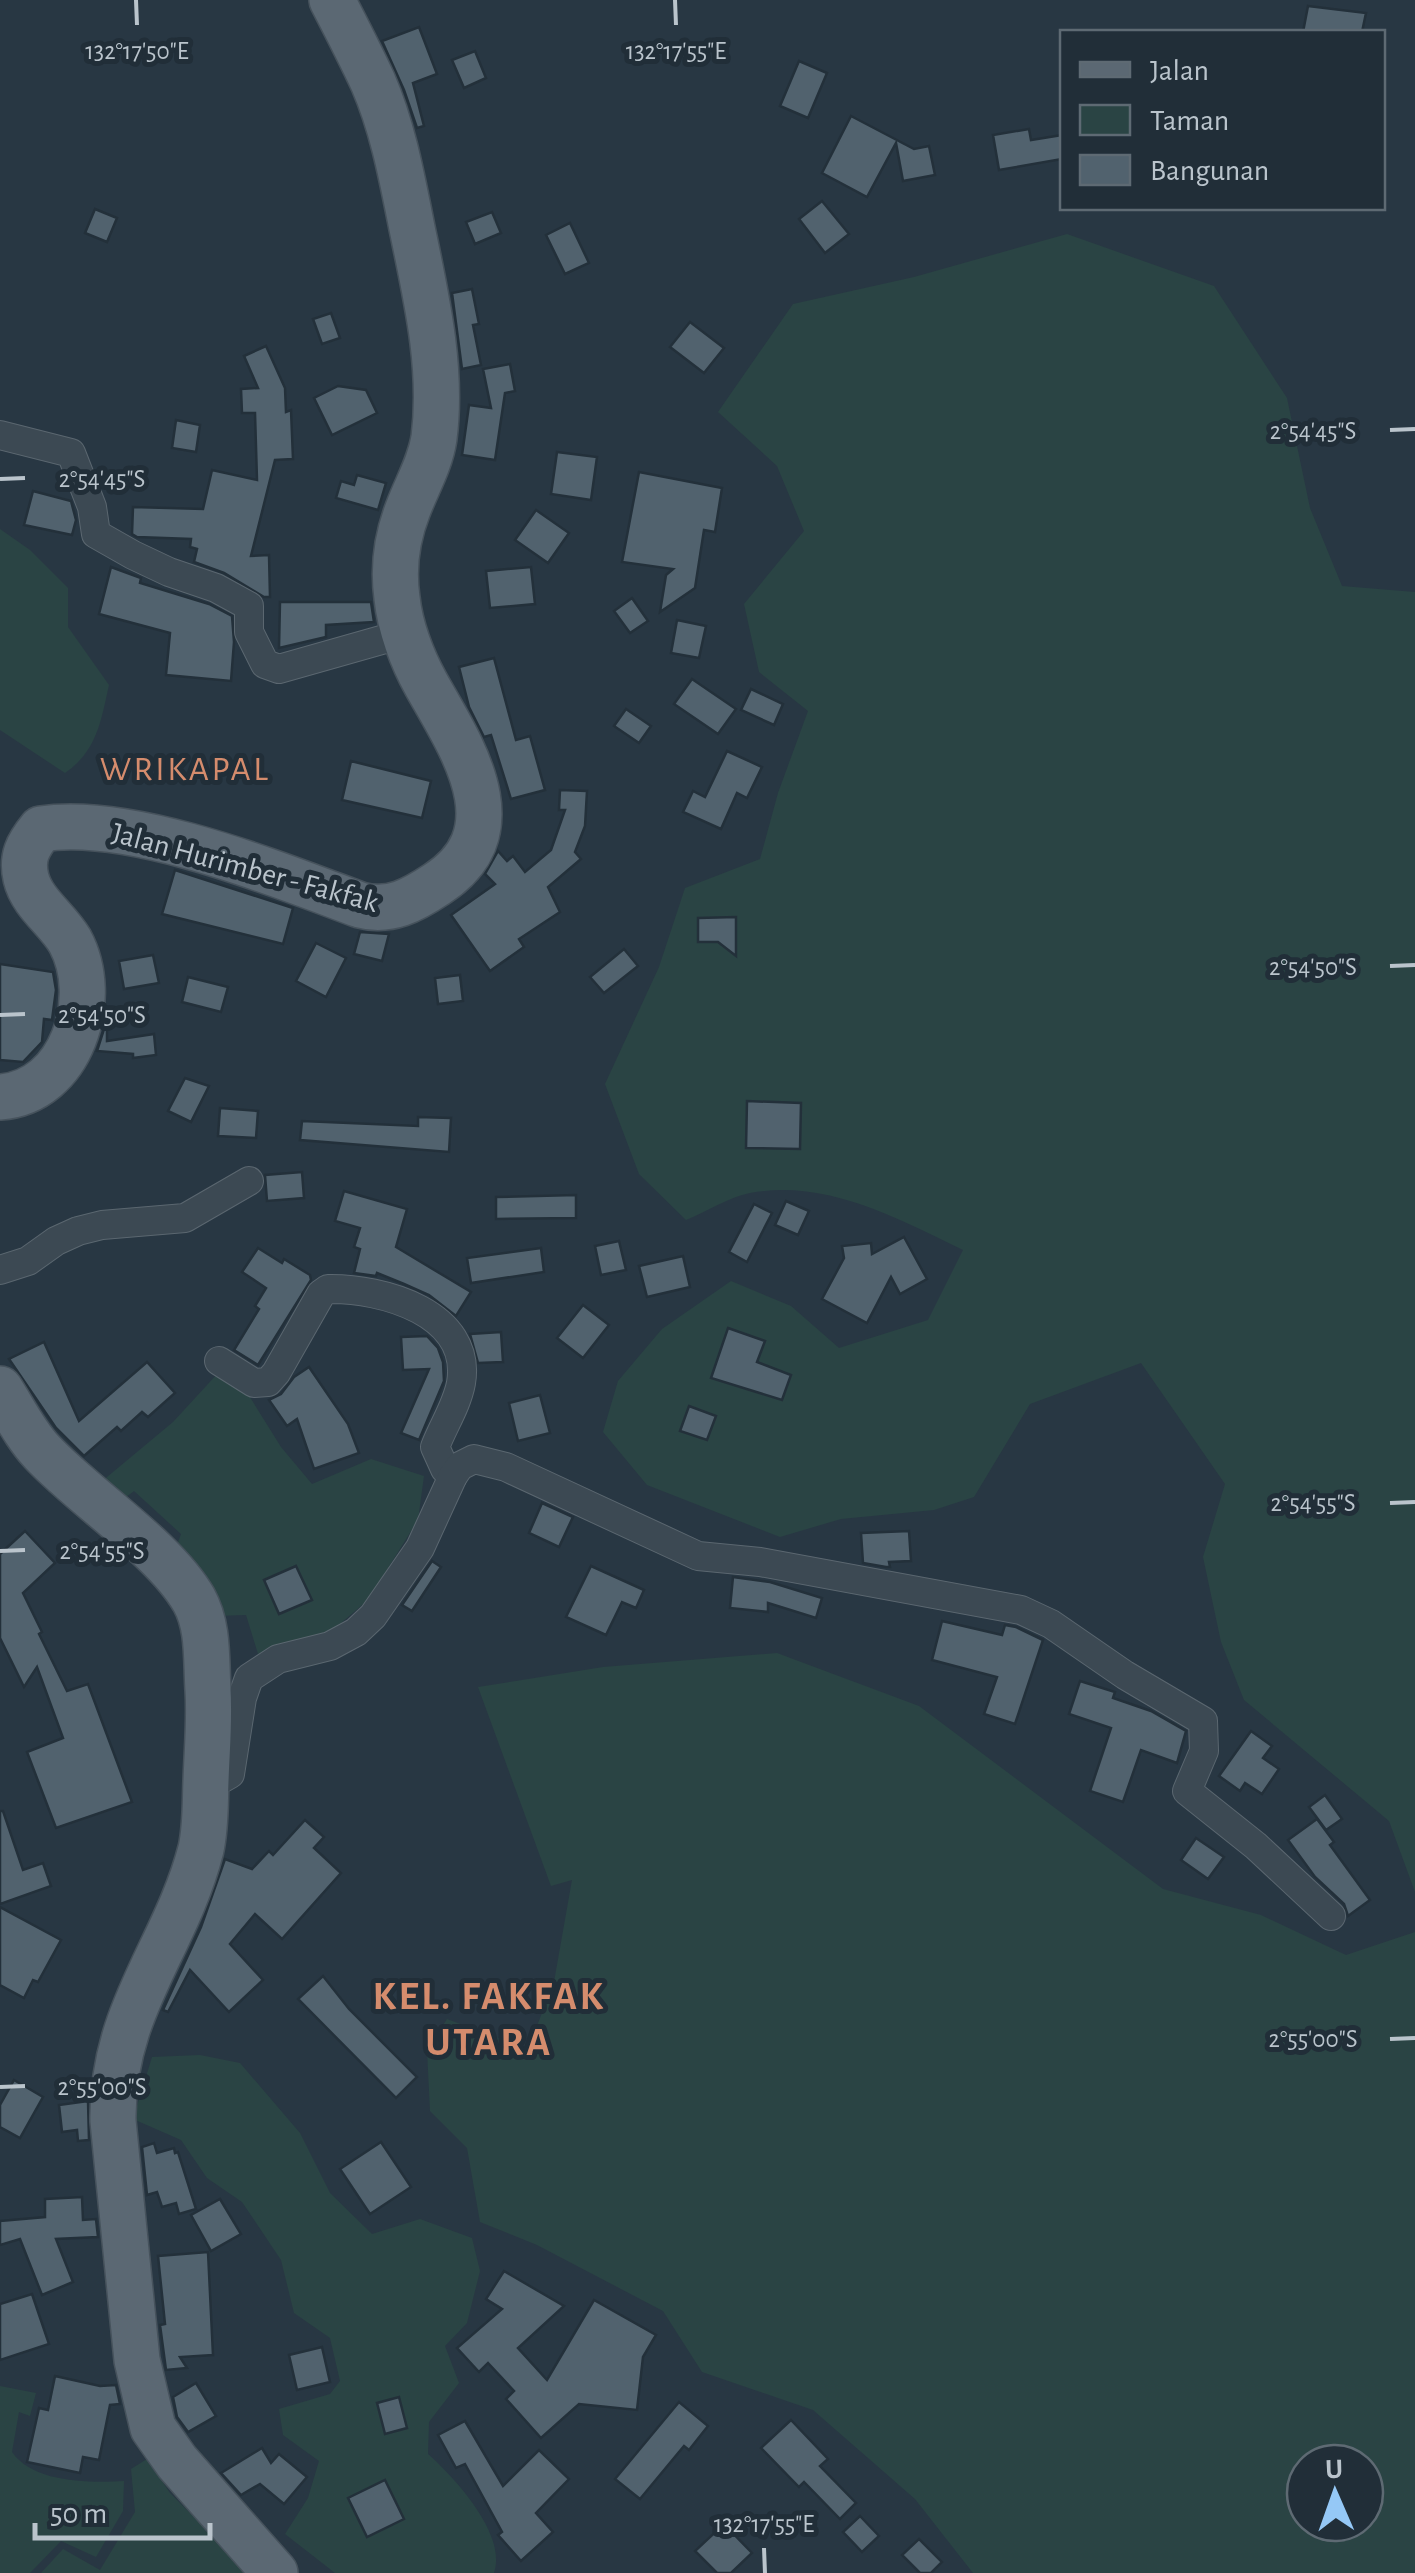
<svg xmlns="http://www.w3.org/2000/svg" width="1415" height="2573" font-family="'Alegreya Sans',sans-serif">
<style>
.green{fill:#2a4444;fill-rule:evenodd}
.building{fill:#51626e;stroke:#23303a;stroke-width:2.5}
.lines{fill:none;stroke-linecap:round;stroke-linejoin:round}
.minor-casing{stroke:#5b6770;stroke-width:30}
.primary-casing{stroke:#46525c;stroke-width:48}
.minor{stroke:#3c4953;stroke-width:28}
.primary{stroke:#5b6873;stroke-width:45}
.ticks{fill:none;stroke:#bac4cc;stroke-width:4}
.labels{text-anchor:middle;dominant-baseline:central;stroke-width:10;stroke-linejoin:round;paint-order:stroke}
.street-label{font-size:30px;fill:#bac4cc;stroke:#212e38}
.quarter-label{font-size:35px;letter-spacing:2.5px;fill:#d58c6d;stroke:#212e38}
.district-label{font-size:40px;font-weight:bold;letter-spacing:2.5px;fill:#d58c6d;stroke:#212e38}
.ticks-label{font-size:25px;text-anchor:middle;fill:#bac4cc;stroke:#212e38;stroke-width:10;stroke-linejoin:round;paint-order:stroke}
</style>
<rect width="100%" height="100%" fill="#283743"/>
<g class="green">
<path d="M1067,234l147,52 73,112 23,110 32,78 73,6v1300l-26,-71 -145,-121 -23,-58 -18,-85 22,-73 -84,-121 -111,41 -56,93 -40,13 -93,9 -61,18 -133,-52 -44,-53 15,-51 44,-52 69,-48 60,25 48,42 89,-28 35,-70c-66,-32 -137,-71 -213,-57 -21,4 -44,19 -64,27l-47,-46 -34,-90 54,-117 26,-79 75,-29 18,-66 30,-82 -49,-39 -15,-68 60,-73 -27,-65 -59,-54 75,-108 121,-27z"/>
<path d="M0,529l30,21 38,38v39l41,58c-8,36 -12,66 -44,88l-65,-43z"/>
<polygon points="219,1372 248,1394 281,1447 312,1484 371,1459 424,1476 418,1520 368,1600 327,1635 258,1654 246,1615 215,1616 174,1553 181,1534 134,1491 121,1501 101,1482 173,1422"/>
<path d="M777,1653l142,53 244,183 98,26 85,40 69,-23v641h-442l-58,-74 -102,-89 -111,-38 -39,-61 -126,-66 -57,-23 -13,-74 -37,-37 -3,-61 20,-31 81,30 26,-67 18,-102 -21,6 -73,-199 125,-20zM1305,2463h60v60h-60z"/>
<path d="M200,2055l40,8 60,70 30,60 42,41 48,-15 52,19 8,33 -13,52 -22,23 14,37 -30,39 -1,32c27,24 79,80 66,119h-159l-50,-39 23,-36 11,-37 -36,-26 -4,-26 51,-15 10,-13 -10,-43 -36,-25 -13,-53 -39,-58 -35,-24 -26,-38 -48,-21 19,-62z"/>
<path d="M0,2386l36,7 -6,23 -11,-4 -7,40c21,31 78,31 112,29l-1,30 -27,46 -35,-16 -31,32h-30z"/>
<polygon points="147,2459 170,2493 250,2573 41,2573 63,2549 100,2570 135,2512 131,2469"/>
</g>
<g class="building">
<polygon points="1308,6 1366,13 1362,32 1303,32"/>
<polygon points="419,27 437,74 413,83 424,126 417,128 404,90 382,41"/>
<polygon points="475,51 486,78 464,88 452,60"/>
<polygon points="799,61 827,73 808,118 780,106"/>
<polygon points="851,116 914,149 929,146 935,175 903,181 896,143 867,197 822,173"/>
<polygon points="1029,129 1031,140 1062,135 1062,159 999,170 993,135"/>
<polygon points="822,201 849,234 825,253 799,219"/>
<polygon points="95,209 117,218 107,242 85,233"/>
<polygon points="492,212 501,233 475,244 466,222"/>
<polygon points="570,223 589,263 565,274 546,235"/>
<polygon points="472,289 479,324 473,325 481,365 462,369 452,293"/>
<polygon points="331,313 340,338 322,344 313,319"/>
<polygon points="690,322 724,348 704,373 670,347"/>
<polygon points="266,346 285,388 286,412 291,410 293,459 275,460 251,556 269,555 270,597 264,597 224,573 194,562 197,549 190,547 191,539 137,537 132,534 133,507 203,509 212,470 257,480 255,413 242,413 241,389 258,388 244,356"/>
<polygon points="510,364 515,391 505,393 495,460 462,455 469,405 491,408 483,369"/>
<polygon points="338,386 366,390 377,413 332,435 314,398"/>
<polygon points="176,420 200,425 196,452 172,448"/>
<polygon points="557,452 597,457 591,500 551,494"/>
<polygon points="639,472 722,488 715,532 704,530 695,588 660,612 666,575 673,569 622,562"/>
<polygon points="357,475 386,483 378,510 336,498 341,481 354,485"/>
<polygon points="33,491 71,501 76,520 72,535 24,525"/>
<polygon points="536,510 569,533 548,563 515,540"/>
<polygon points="111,567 141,578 140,583 209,604 232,616 234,642 231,681 166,675 170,633 99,614"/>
<polygon points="531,567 535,604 490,608 486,571"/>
<polygon points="632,598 648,621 630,633 614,611"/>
<polygon points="280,602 371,602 374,622 326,625 326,637 279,648"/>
<polygon points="677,620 706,626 699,658 671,653"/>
<polygon points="494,658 516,740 530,736 545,790 511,799 491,735 484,737 469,707 459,667"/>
<polygon points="692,679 736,709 718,734 674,704"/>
<polygon points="751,689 783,704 774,725 741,710"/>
<polygon points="626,709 651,726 639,743 614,726"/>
<polygon points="727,751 762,767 747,798 737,793 721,829 683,812 693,791 705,797"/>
<polygon points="351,761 431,781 422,818 342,800"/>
<polygon points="560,790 587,791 585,826 575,852 581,859 548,887 560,912 519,939 524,947 490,971 451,915 495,884 485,874 498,851 507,861 513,856 525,872 551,850 565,810 559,810"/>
<polygon points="175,870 293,908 283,944 162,914"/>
<polygon points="736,917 736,956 718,942 698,942 698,918"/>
<polygon points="360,932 389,934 382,961 354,954"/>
<polygon points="316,943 346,958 326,997 296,981"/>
<polygon points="624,949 638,966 604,993 590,977"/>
<polygon points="153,955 159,983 124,989 119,961"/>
<polygon points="0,964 53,972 56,990 52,1020 44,1019 42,1042 23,1062 0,1060"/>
<polygon points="460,975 463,1001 438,1004 435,978"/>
<polygon points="188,977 228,987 221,1012 182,1002"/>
<polygon points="104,1029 107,1029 107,1041 154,1034 156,1055 133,1058 133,1054 97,1051"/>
<polygon points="185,1078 209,1086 191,1122 168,1111"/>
<polygon points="747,1101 801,1103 800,1149 746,1148"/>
<polygon points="220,1108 258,1111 256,1138 218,1136"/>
<polygon points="418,1117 451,1118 449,1152 300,1140 302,1121 418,1126"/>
<polygon points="302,1172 304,1198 267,1201 265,1175"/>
<polygon points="344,1191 407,1209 396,1247 471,1292 456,1316 429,1295 404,1284 377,1273 376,1276 354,1273 360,1249 354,1247 360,1228 335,1221"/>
<polygon points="576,1195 576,1218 496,1219 496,1197"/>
<polygon points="786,1201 809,1211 798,1235 775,1225"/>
<polygon points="754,1204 772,1213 747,1262 729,1252"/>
<polygon points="904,1237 927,1279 900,1294 891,1277 867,1323 822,1299 844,1258 842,1246 871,1243 872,1254"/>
<polygon points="619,1241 626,1270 601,1275 595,1246"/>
<polygon points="258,1248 282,1263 284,1259 310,1275 311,1280 258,1365 234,1350 259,1309 255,1306 266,1288 242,1272"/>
<polygon points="541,1248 544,1272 471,1283 467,1258"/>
<polygon points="683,1256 690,1287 647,1297 639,1266"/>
<polygon points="583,1305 609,1325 583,1358 557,1338"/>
<polygon points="728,1328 765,1341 757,1362 791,1375 782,1400 711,1378"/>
<polygon points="501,1332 503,1362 478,1363 470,1334"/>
<polygon points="427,1336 438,1348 443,1362 444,1381 419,1440 401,1433 429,1369 403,1370 401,1337"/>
<polygon points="44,1342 79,1421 147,1362 175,1393 148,1417 142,1412 121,1431 117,1427 84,1456 56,1428 9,1359"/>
<polygon points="309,1367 348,1424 359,1453 314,1469 297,1419 287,1426 269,1400 281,1394 294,1377"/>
<polygon points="540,1395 550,1433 518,1441 509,1403"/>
<polygon points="689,1406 716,1416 707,1440 680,1431"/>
<polygon points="542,1503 573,1517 559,1547 529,1533"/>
<polygon points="25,1531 55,1563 23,1593 42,1632 39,1634 67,1691 88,1684 132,1802 56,1828 27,1752 63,1738 37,1667 24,1687 0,1638 0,1554"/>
<polygon points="909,1531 911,1561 889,1562 890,1567 886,1567 863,1563 861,1533"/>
<polygon points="432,1561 441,1567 412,1611 402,1605"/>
<polygon points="296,1566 312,1600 279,1614 264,1580"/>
<polygon points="591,1566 644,1590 636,1608 622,1602 606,1635 566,1617"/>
<polygon points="733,1577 770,1582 822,1598 816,1618 768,1603 768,1612 730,1608"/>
<polygon points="942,1621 1002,1635 1005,1625 1016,1627 1043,1640 1015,1724 984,1714 997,1677 932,1660"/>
<polygon points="1080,1681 1115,1692 1113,1698 1151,1711 1186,1731 1177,1763 1141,1750 1123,1802 1090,1791 1111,1728 1069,1714"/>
<polygon points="1251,1731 1272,1746 1263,1758 1279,1769 1262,1794 1245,1783 1240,1791 1219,1776"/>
<polygon points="1325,1795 1342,1819 1326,1830 1309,1807"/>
<polygon points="0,1811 3,1811 23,1870 43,1863 51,1886 0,1904"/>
<polygon points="1317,1819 1334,1842 1330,1845 1370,1900 1348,1916 1344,1904 1315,1877 1288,1840"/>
<polygon points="305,1820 324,1837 314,1848 341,1873 282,1939 255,1914 230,1944 263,1980 229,2012 190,1970 168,2012 163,2010 201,1927 225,1859 252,1869 269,1851 273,1855"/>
<polygon points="1196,1838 1224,1857 1208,1879 1181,1860"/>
<polygon points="0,1907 61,1940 38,1982 33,1980 24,1998 0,1985"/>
<polygon points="323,1976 349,2009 417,2077 396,2098 298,1999"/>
<polygon points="14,2080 43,2097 20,2138 0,2127 0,2105"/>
<polygon points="88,2101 89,2140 78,2141 77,2130 62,2132 59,2105"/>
<polygon points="381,2142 411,2187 370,2214 340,2169"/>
<polygon points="154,2143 157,2153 174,2148 175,2153 178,2152 196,2209 179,2214 176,2203 162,2207 157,2192 147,2195 142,2147"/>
<polygon points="82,2197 83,2220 96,2219 98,2237 56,2239 73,2282 42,2295 20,2239 0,2245 0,2221 45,2217 45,2199"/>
<polygon points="220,2199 241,2234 211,2251 191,2215"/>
<polygon points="208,2252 213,2355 180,2357 187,2368 166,2370 160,2325 165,2324 158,2256"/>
<polygon points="504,2271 564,2306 518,2348 547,2380 594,2300 656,2335 643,2357 637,2410 579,2404 541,2438 506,2399 514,2391 488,2363 479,2372 457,2348 502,2309 486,2299"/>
<polygon points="32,2294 49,2344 0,2360 0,2304"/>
<polygon points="322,2347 330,2382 297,2390 289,2355"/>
<polygon points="55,2376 100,2386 116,2385 120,2404 110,2405 99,2460 83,2457 80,2473 27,2462 39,2408 48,2410"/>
<polygon points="196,2383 216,2416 188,2432 177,2417 173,2397"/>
<polygon points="399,2397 407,2428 385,2434 377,2403"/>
<polygon points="679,2402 708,2426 689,2450 684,2446 640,2499 615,2479"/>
<polygon points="791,2420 828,2459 820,2466 856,2503 840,2519 804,2482 799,2487 761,2448"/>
<polygon points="465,2421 503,2486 539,2450 569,2479 536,2513 553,2532 521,2561 498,2535 502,2532 465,2464 456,2468 438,2435"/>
<polygon points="262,2448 271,2463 279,2454 307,2477 284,2504 260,2484 241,2495 221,2473"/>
<polygon points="385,2480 404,2519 367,2537 348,2498"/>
<polygon points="860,2516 879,2536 862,2552 843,2532"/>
<polygon points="724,2524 752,2553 731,2573 717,2573 695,2551"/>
<polygon points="919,2539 942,2562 931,2573 920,2573 902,2555"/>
</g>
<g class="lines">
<defs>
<g id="minor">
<polyline points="0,435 71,453 92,507 96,534 133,555 169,572 216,588 249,606 249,632 265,664 279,669 406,633"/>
<polyline points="0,1270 28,1261 56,1241 78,1231 102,1225 185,1218 249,1181"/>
<path d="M219,1361l35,22 14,-1 8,-9 45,-79 7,-5c54,-1 145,24 133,94 -4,22 -18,43 -26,64l10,22 8,7"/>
<polyline points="206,1781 223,1778 230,1774 242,1698 249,1678 278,1659 330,1646 356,1632 373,1616 420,1548 453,1476 460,1466 474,1459 506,1467 698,1556 760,1562 1021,1610 1051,1624 1125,1675 1203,1721 1204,1751 1187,1791 1256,1846 1331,1916"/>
</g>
<g id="primary">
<path d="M0,1097c72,-5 101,-99 70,-156 -13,-22 -38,-38 -44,-63 -5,-21 2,-33 15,-49 90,-14 233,44 319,76 30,8 53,-5 77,-21 83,-54 23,-139 -11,-200 -14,-25 -26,-57 -29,-86 -4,-29 0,-61 11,-89 9,-24 22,-45 26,-71 9,-70 -8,-142 -22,-210 -10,-50 -19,-100 -39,-146 -13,-28 -27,-55 -41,-82"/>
<path d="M0,1389c13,20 25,45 42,63 43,46 122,96 152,148 15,27 12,60 14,90 2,30 -1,60 -2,91 -1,22 0,45 -5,68 -25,98 -90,161 -88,272l24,239 16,68 24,34 98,111"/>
</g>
</defs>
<use href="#minor" class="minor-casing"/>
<use href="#primary" class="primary-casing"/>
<use href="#minor" class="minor"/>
<use href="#primary" class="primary"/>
</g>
<path class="ticks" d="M136,0l1,25M675,0l1,25M1390,430l25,-1M0,479l25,-1M1390,966l25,-1M0,1015l25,-1M1390,1503l25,-1M0,1551l25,-1M1390,2039l25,-1M0,2087l25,-1M764,2548l1,25"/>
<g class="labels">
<g class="street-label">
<text transform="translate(245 868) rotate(15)">Jalan Hurimber - Fakfak</text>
</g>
<g class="quarter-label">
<text x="185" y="769">WRIKAPAL</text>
</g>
<g class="district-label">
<text x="489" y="1997">KEL. FAKFAK<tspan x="489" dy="46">UTARA</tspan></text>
</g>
</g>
<g class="ticks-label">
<text x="137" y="59">132°17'50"E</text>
<text x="676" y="59">132°17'55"E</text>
<text x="1313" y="439">2°54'45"S</text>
<text x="102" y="487">2°54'45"S</text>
<text x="1313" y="975">2°54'50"S</text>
<text x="102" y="1023">2°54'50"S</text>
<text x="1313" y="1511">2°54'55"S</text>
<text x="102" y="1559">2°54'55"S</text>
<text x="1313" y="2047">2°55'00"S</text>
<text x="102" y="2095">2°55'00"S</text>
<text x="764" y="2532">132°17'55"E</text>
</g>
<rect x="1060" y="30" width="325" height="180" fill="#212e38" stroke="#5e6a73" stroke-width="2.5"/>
<rect x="1080" y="62" width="50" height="15" fill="#5b6873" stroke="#5e6a73" stroke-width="2.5"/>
<text x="1150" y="80" font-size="30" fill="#bac4cc">Jalan</text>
<rect x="1080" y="105" width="50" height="30" fill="#2a4444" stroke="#5e6a73" stroke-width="2.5"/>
<text x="1150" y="130" font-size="30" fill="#bac4cc">Taman</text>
<rect x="1080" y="155" width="50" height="30" fill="#51626e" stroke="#5e6a73" stroke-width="2.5"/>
<text x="1150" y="180" font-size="30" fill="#bac4cc">Bangunan</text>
<g transform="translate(1335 2493) rotate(358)"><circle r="48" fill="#212e38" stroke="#5e6a73" stroke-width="2.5"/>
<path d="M0-8L18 38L0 25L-18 38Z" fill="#95c8f6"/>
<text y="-15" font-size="28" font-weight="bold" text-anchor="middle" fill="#bac4cc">U</text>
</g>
<path d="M35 2523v15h175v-15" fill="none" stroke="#bac4cc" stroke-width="5"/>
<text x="50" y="2523" font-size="30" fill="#bac4cc" stroke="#212e38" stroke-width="8" paint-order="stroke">50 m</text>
</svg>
